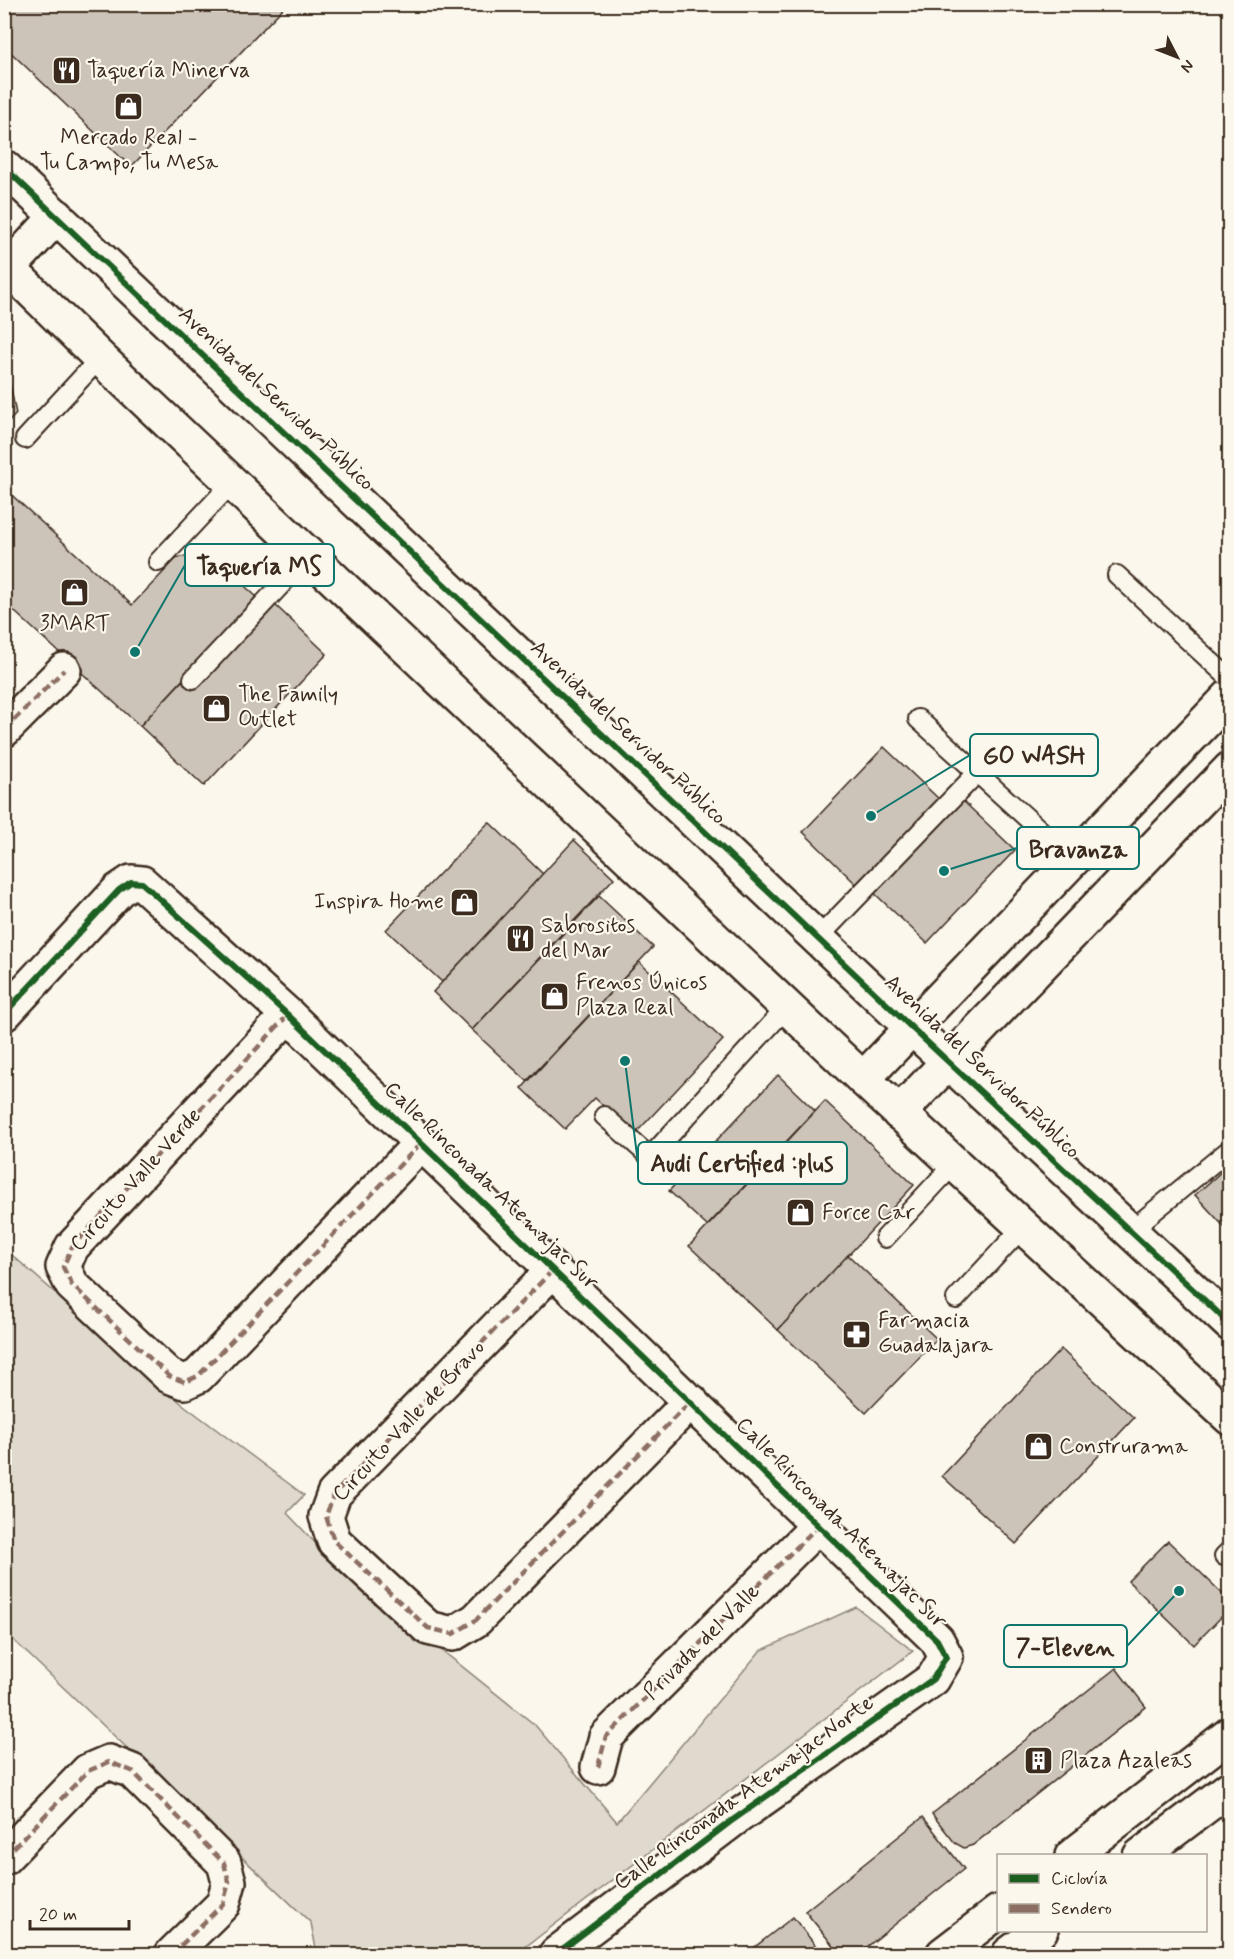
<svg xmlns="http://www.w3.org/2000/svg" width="1234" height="1959" font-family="Mynerve,sans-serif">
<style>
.green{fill:#dfd9ce;stroke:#8d8276;stroke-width:1.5}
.building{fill:#ccc4b9;stroke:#3b2a1e;stroke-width:1.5}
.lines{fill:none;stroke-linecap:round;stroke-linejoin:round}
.service-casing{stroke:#3b2a1e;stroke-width:22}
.minor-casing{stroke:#3b2a1e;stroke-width:38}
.tertiary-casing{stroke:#3b2a1e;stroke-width:38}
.service{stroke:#fbf7ec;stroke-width:18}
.minor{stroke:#fbf7ec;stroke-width:33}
.tertiary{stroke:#fbf7ec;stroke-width:33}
.quiet{stroke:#8d6e63;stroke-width:4.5;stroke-dasharray:9 4.5;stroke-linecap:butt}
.cycleway-casing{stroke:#fbf7ec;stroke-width:10}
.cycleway{stroke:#1b5e20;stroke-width:6}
.labels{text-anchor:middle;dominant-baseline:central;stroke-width:4.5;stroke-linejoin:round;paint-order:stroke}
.poi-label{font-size:22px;fill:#3b2a1e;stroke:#fbf7ec;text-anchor:start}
.street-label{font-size:22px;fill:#3b2a1e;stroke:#fbf7ec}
.leader{fill:none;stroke:#0f766e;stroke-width:2}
.callout-dot{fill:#0f766e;stroke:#fbf7ec;stroke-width:2}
.callout{fill:#fbf7ec;stroke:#0f766e;stroke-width:2}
.callout-label{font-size:24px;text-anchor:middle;font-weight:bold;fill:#3b2a1e}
</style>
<rect width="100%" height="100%" fill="#fbf7ec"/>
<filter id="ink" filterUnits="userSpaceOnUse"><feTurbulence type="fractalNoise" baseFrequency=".0167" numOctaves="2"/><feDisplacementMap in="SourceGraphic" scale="12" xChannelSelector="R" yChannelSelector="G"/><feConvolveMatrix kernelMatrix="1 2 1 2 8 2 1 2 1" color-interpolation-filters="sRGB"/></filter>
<g filter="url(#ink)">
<polygon class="green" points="4,1248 181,1403 304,1495 287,1513 338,1567 535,1725 617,1822 760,1651 856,1607 913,1651 516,1954 317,1954 311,1923 5,1632"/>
<g class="building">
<polygon points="4,4 287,4 131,167 4,46"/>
<polygon points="4,370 8,373 16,414 4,427"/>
<polygon points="4,488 132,605 177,558 206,551 258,598 140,726 4,602"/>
<polygon points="273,603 327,654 204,786 140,726 182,681 192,690"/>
<polygon points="884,747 940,800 858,886 803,832"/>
<polygon points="961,799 1015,850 927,943 873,892"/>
<polygon points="489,822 543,874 442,982 386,930"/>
<polygon points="574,840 614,878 472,1030 433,992"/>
<polygon points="599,896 653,947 527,1081 472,1030"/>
<polygon points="639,962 723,1040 634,1135 595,1098 565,1129 522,1088"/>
<polygon points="778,1075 815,1111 707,1226 669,1191"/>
<polygon points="825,1101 914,1185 778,1330 689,1246"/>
<polygon points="1230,1164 1230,1233 1195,1195"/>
<polygon points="848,1255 937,1339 866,1413 778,1330"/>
<polygon points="1061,1349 1134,1418 1016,1544 942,1476"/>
<polygon points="1168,1541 1230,1601 1230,1608 1194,1645 1128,1581"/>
<polygon points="1116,1668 1146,1707 973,1845 964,1848 955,1843 932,1814"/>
<polygon points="923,1817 964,1869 858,1954 840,1954 805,1911"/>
<polygon points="793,1917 816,1946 819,1954 746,1954"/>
</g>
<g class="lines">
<defs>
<g id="service">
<polyline points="25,439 100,358"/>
<polyline points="158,562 232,483"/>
<polyline points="1117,575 1230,679"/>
<polyline points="193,679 309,555"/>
<polyline points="918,719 1073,860"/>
<polyline points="818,938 977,773"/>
<polyline points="604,1116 650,1157 787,1007"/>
<polyline points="1131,1230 1230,1149"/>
<polyline points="885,1238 954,1164"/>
<polyline points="956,1299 1023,1227"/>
<polyline points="1224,1556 1230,1550"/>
</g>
<g id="minor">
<polyline points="4,273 57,216"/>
<polyline points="4,730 64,670"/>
<polyline points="4,1014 119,890 131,882 142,883 288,1015 937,1640 946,1657 933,1679 730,1822 556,1954"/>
<polyline points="288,1015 72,1247 63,1267 72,1285 169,1376 185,1382 198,1376 421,1143"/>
<polyline points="863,1079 1230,696"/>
<polyline points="899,1113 1230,769"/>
<polyline points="553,1270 334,1494 326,1516 334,1541 428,1628 453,1634 476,1620 691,1401"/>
<polyline points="598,1767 606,1737 819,1525"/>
<polyline points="1072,1856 1230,1734"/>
<polyline points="1140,1856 1230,1788"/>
<polyline points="4,1858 88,1771 109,1762 132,1771 224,1863 229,1882 223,1904 172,1954"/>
<polyline points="943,1954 998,1912"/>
<polyline points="1009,1954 1041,1930"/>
</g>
<g id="tertiary">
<polyline points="4,167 912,1028 1230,1324"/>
<polyline points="4,264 100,358 863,1079 1230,1418"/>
</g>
</defs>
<use href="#service" class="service-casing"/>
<use href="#minor" class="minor-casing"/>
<use href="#tertiary" class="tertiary-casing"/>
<use href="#service" class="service"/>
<use href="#minor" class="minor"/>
<use href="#tertiary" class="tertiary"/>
<g class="quiet">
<polyline points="4,730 64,670"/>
<polyline points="288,1015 72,1247 63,1267 72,1285 169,1376 185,1382 198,1376 421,1143"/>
<polyline points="553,1270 334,1494 326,1516 334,1541 428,1628 453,1634 476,1620 691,1401"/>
<polyline points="598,1767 606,1737 819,1525"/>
<polyline points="4,1858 88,1771 109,1762 132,1771 224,1863 229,1882 223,1904 172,1954"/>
</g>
<defs>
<g id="cycleway">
<polyline points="4,167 912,1028 1230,1324"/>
<polyline points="4,1014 119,890 131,882 142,883 288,1015 937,1640 946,1657 933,1679 730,1822 556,1954"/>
</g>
</defs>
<use href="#cycleway" class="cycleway-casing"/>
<use href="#cycleway" class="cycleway"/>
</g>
</g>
<defs>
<symbol id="restaurant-square" viewBox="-11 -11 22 22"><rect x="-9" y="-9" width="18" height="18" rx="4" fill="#3b2a1e" stroke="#fbf7ec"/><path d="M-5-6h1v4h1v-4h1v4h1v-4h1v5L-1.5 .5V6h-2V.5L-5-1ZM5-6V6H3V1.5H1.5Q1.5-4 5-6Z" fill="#fff"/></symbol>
<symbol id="shop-square" viewBox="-11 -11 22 22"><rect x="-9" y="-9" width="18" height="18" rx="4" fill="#3b2a1e" stroke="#fbf7ec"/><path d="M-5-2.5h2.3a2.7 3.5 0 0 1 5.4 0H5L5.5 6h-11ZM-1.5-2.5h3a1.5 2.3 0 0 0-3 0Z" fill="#fff"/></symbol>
<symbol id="pharmacy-square" viewBox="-11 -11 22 22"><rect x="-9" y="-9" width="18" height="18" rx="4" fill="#3b2a1e" stroke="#fbf7ec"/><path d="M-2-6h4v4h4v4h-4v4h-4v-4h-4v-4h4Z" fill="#fff"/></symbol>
<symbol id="building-square" viewBox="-11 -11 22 22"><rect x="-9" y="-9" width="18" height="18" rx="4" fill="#3b2a1e" stroke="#fbf7ec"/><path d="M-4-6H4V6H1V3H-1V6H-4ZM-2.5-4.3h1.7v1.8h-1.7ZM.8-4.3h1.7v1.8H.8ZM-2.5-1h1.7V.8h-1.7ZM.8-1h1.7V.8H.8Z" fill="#fff"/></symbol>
</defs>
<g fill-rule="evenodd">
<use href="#restaurant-square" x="50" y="54" width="33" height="33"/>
<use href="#shop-square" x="112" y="90" width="33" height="33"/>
<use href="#shop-square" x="58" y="576" width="33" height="33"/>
<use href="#shop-square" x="200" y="692" width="33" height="33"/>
<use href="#shop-square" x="448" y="886" width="33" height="33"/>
<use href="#restaurant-square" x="504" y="922" width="33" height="33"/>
<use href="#shop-square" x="538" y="980" width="33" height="33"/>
<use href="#shop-square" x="784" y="1196" width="33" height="33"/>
<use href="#pharmacy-square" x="840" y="1318" width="33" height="33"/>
<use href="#shop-square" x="1022" y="1430" width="33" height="33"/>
<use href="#building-square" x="1022" y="1744" width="33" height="33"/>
</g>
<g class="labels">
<g class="poi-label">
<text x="87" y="71">Taquería Minerva</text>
<text x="129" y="138" text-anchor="middle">Mercado Real -<tspan x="129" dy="25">Tu Campo, Tu Mesa</tspan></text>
<text x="75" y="624" text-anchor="middle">3MART</text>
<text x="238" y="695">The Family<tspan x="238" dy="25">Outlet</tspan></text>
<text x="444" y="902" text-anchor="end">Inspira Home</text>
<text x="541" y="926">Sabrositos<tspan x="541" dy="25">del Mar</tspan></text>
<text x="576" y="983">Frenos Únicos<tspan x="576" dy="25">Plaza Real</tspan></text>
<text x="822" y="1213">Force Car</text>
<text x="878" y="1321">Farmacia<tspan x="878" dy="25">Guadalajara</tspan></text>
<text x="1059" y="1447">Construrama</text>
<text x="1060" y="1761">Plaza Azaleas</text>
</g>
<g class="street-label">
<text transform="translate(276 399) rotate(43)">Avenida del Servidor Público</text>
<text transform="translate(628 733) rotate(43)">Avenida del Servidor Público</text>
<text transform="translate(982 1067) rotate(43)">Avenida del Servidor Público</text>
<text transform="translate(136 1180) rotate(-48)">Circuito Valle Verde</text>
<text transform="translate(491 1186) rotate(44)">Calle Rinconada Atemajac Sur</text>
<text transform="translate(409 1421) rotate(-47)">Circuito Valle de Bravo</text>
<text transform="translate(841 1523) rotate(45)">Calle Rinconada Atemajac Sur</text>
<text transform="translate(702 1642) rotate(-45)">Privada del Valle</text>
<text transform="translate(744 1793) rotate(-36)">Calle Rinconada Atemajac Norte</text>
</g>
</g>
<path class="leader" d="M135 652L185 565M871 816L970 755M944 871L1017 848M625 1061L638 1163M1179 1591L1127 1646"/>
<g class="callout-dot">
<circle cx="135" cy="652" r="6"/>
<circle cx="871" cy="816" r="6"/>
<circle cx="944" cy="871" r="6"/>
<circle cx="625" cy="1061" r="6"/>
<circle cx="1179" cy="1591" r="6"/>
</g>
<g class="callout">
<rect x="185" y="544" width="149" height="42" rx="6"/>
<rect x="970" y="734" width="128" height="42" rx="6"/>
<rect x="1017" y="827" width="122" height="42" rx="6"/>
<rect x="638" y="1142" width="209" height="42" rx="6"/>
<rect x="1004" y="1625" width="123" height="42" rx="6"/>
</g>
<g class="callout-label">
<text x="259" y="574">Taquería MS</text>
<text x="1034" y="763">GO WASH</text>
<text x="1078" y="857">Bravanza</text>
<text x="742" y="1171">Audi Certified :plus</text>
<text x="1065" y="1655">7-Eleven</text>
</g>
<rect width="1234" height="1959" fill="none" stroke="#fbf7ec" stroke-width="24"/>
<rect x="12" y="12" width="1210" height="1935" fill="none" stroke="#3b2a1e" stroke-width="2" filter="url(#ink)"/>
<rect x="997" y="1854" width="210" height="78" fill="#fbf7ec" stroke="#aea59a" stroke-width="1.5"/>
<rect x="1009" y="1874" width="30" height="9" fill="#1b5e20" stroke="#aea59a" stroke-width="1.5"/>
<text x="1051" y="1884" font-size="18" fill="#3b2a1e">Ciclovía</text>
<rect x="1009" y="1904" width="30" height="9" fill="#8d6e63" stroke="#aea59a" stroke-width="1.5"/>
<text x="1051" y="1914" font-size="18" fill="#3b2a1e">Sendero</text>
<g transform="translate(1177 57) rotate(132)" stroke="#fbf7ec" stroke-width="4.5" paint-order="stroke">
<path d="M0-4.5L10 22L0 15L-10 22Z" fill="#3b2a1e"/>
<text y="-9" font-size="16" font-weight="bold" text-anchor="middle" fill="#3b2a1e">N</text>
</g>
<path d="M30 1920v9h99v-9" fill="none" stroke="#3b2a1e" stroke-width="3"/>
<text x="39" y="1920" font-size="18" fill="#3b2a1e" stroke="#fbf7ec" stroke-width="4.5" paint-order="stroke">20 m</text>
</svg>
